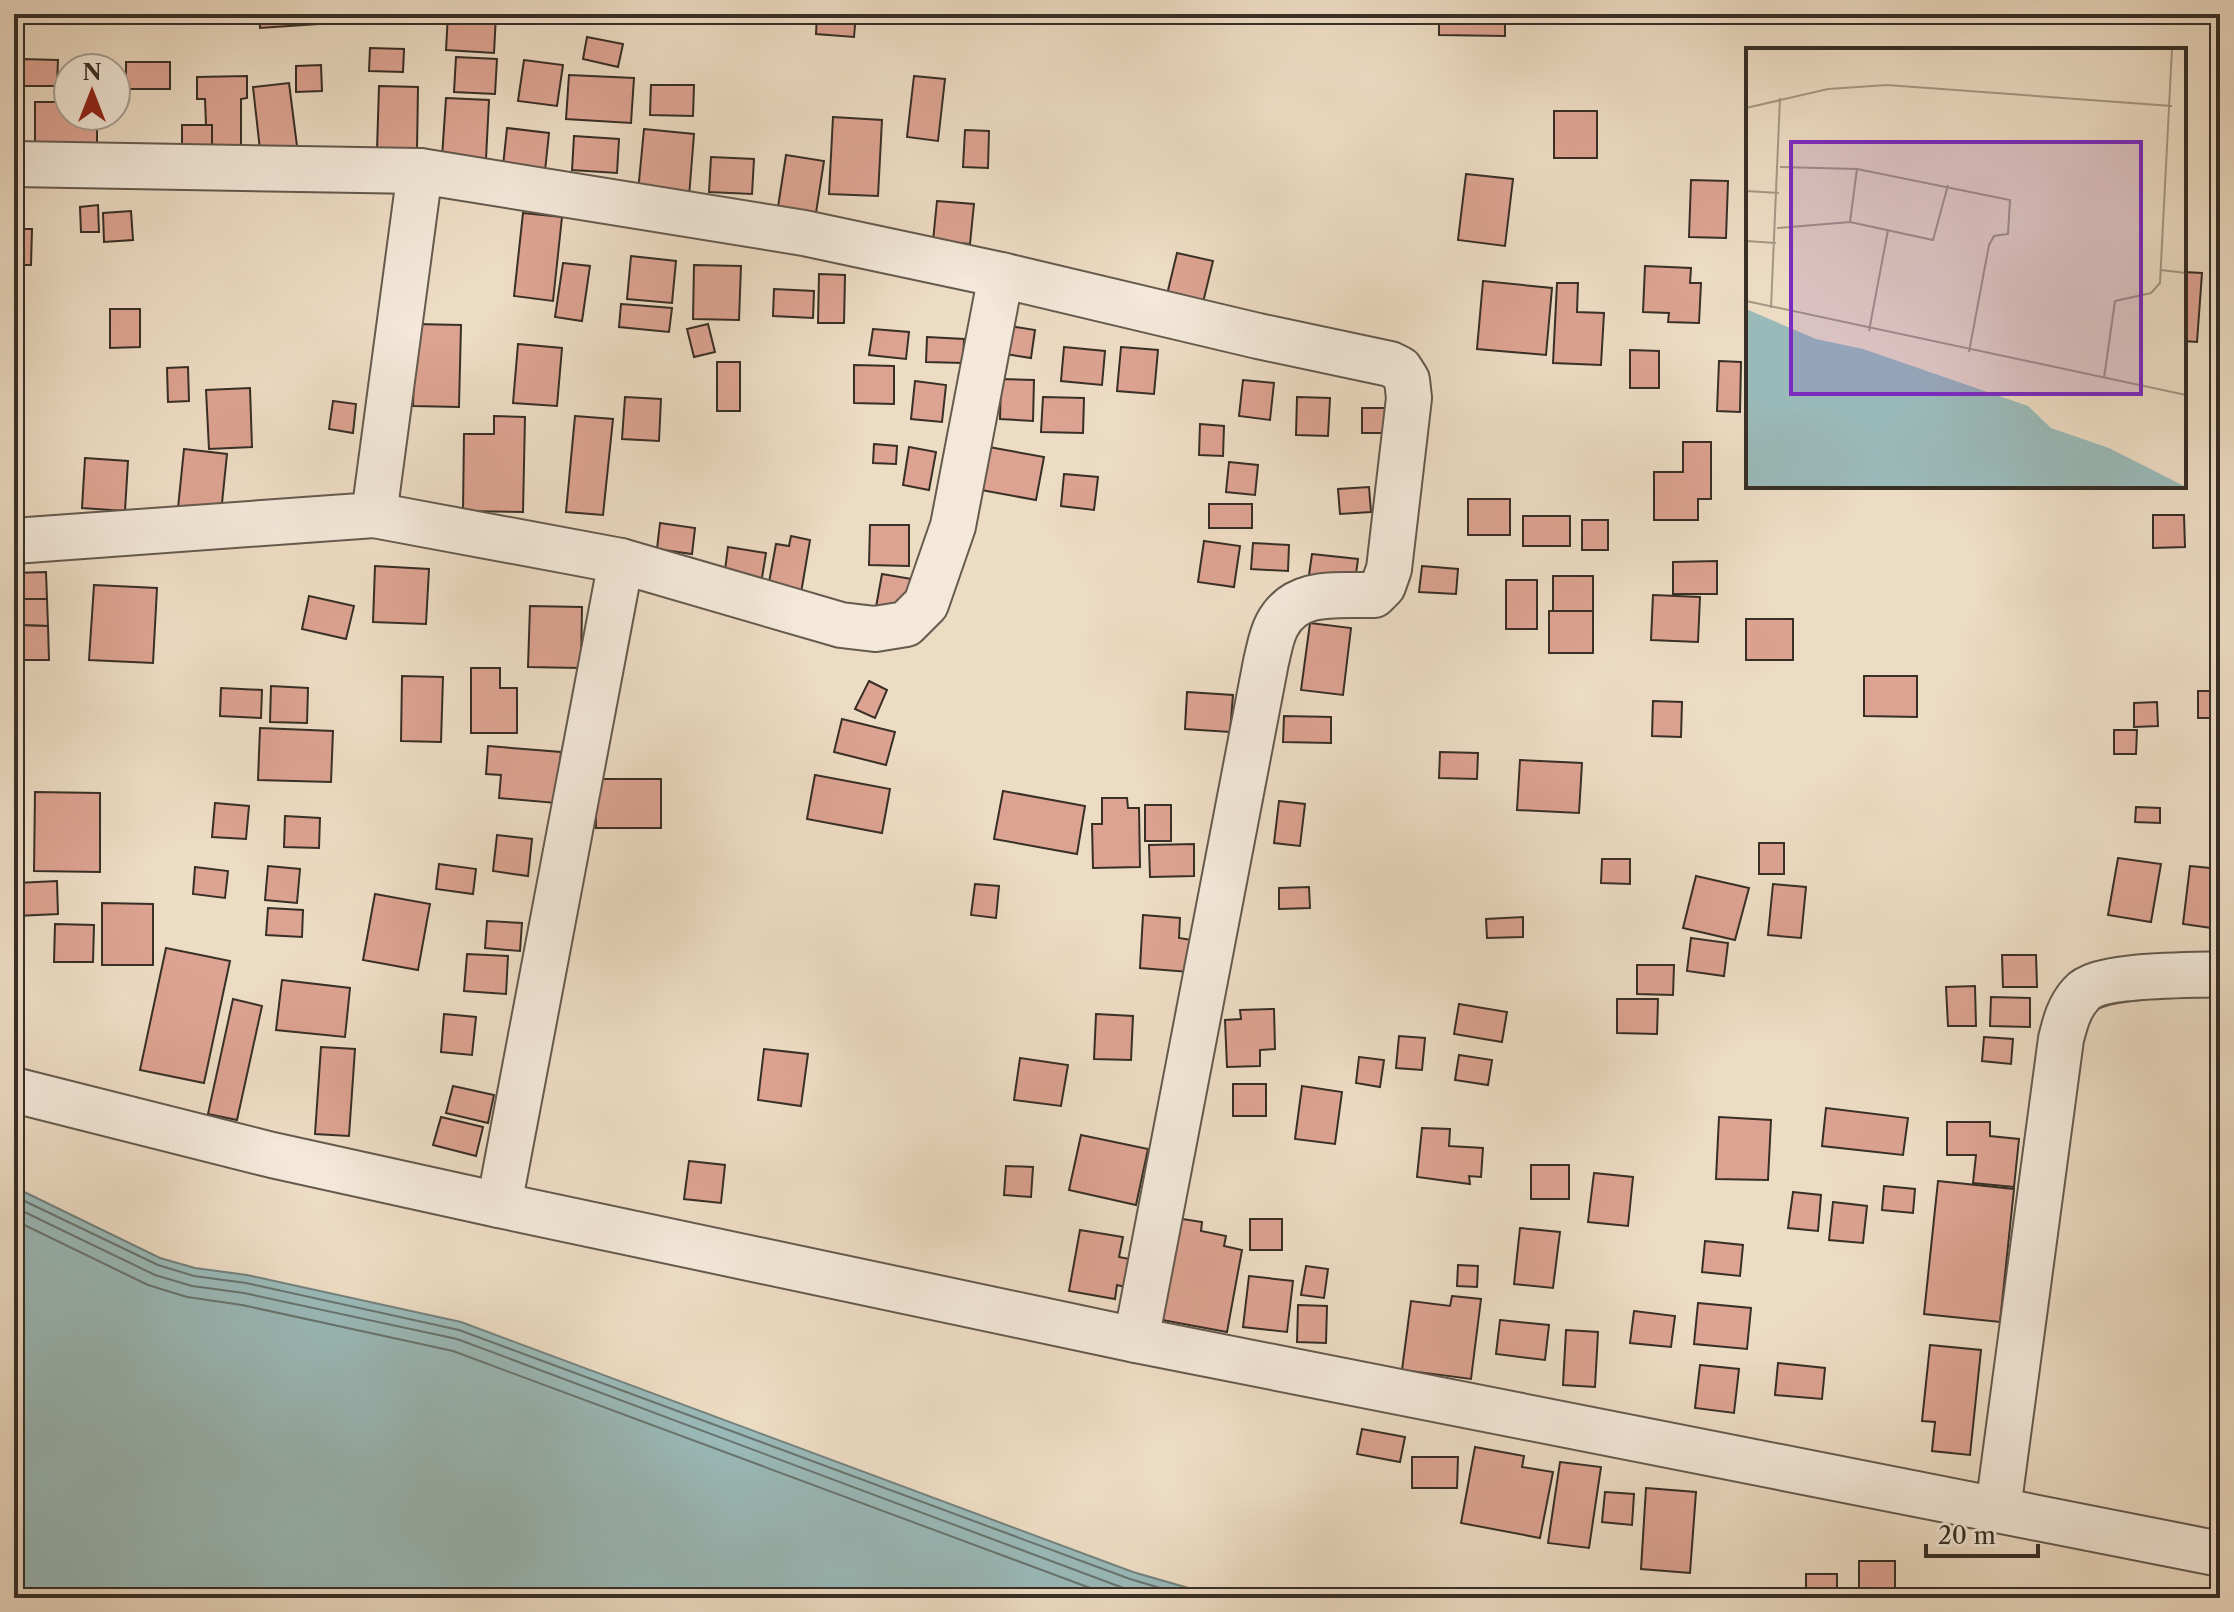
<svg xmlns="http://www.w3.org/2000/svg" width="2234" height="1612" font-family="'Libre Caslon Text',serif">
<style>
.water{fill:#9abab9;stroke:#73827e;stroke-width:2}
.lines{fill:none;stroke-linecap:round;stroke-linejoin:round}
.shore{stroke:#697470;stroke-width:2}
.building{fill:#dda392;stroke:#382f26;stroke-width:2}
.minor-casing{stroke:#655a4e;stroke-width:48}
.minor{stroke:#f3e8d9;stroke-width:44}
.inset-road{fill:none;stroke:#a59785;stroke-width:2}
.view{fill:#7b2cbf;fill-opacity:0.15;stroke:#7b2cbf;stroke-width:4}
.inset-edge{fill:none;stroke:#382f26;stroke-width:4}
</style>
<rect width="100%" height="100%" fill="#eddcc4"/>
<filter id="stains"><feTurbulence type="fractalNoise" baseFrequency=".0025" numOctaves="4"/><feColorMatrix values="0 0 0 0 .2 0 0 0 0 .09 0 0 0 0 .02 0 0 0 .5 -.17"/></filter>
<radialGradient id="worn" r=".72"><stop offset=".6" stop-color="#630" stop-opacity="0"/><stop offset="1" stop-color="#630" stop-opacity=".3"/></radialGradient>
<polygon class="water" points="14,1187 160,1258 195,1268 247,1275 461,1322 1133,1572 1223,1598 14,1598"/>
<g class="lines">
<g class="shore">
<polyline points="14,1196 158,1265 194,1276 246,1283 459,1330 1130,1579 1194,1598"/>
<polyline points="14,1207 155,1275 192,1286 244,1293 457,1339 1126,1589 1159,1598"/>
<polyline points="14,1220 148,1285 187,1297 242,1305 453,1351 1117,1598"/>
</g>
</g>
<g class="building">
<polygon points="259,14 317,14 318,24 260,28"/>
<polygon points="448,14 496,14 494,53 446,50"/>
<polygon points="817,14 856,14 854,37 816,34"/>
<polygon points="1439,14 1505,14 1505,36 1439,35"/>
<polygon points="587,37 623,44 618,67 583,59"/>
<polygon points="370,48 404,49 403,72 369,71"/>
<polygon points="456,57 497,59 495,94 454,92"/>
<polygon points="21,59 58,60 57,86 21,86"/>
<polygon points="524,60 563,65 557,106 518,101"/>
<rect x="126" y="62" width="44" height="27"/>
<polygon points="321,65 322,91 296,92 296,66"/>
<polygon points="569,75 634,78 631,123 566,119"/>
<polygon points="247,76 247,98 241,99 241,153 212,153 212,125 206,125 205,99 197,99 197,77"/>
<polygon points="914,76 945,79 938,141 907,137"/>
<polygon points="289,83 297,146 260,150 253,87"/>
<polygon points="651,85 694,85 693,116 650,115"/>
<polygon points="379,86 418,87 417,151 377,150"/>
<polygon points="446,98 489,100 486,159 442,157"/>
<polygon points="35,102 68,102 68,116 97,116 97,164 35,164"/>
<rect x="1554" y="111" width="43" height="47"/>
<polygon points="833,117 882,120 878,196 829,194"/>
<rect x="182" y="125" width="30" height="28"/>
<polygon points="507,128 549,133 545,171 503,166"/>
<polygon points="644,129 694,134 689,197 638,192"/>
<polygon points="965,130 989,131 988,168 963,167"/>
<polygon points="574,136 619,139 617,173 572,170"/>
<polygon points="786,155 824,161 816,213 778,207"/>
<polygon points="711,157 754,159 752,194 709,192"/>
<polygon points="1466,174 1513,179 1505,246 1458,240"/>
<polygon points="1691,180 1728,181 1726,238 1689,237"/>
<polygon points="937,201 974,204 970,244 933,241"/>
<polygon points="98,205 99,232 81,232 80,207"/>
<polygon points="131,211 133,240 104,242 103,213"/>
<polygon points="523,213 562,217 553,301 514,296"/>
<polygon points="14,229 32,229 31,265 14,265"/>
<polygon points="1177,253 1213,261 1199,319 1163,311"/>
<polygon points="631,256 676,261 672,303 627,299"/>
<polygon points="563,263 590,266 582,321 555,317"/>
<polygon points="694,265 741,266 739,320 693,319"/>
<polygon points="1645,266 1691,268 1690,283 1701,283 1699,323 1668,322 1669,313 1643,312"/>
<polygon points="2184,272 2202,273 2197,342 2184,341"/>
<polygon points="819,274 845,275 844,323 818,323"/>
<polygon points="1483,281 1552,288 1546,355 1477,349"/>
<polygon points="1557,283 1578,283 1577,312 1604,313 1601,365 1553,363"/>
<polygon points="774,289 814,291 813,318 773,316"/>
<polygon points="2215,293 2220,293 2220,326 2214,326"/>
<polygon points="621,304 672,308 669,332 619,327"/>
<polygon points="110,309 140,309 140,347 110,348"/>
<polygon points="415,324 461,325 459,407 413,406"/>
<polygon points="708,324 715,352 694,357 687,329"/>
<polygon points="1009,326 1035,330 1031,358 1005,354"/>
<polygon points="873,329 909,332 906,359 869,355"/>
<polygon points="927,337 964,339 963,363 926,362"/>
<polygon points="518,344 562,348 557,406 513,403"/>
<polygon points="1064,347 1105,351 1102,385 1061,381"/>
<polygon points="1121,347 1158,350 1154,394 1117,391"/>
<polygon points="1630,350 1659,351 1659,388 1630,388"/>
<polygon points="1719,361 1741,362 1740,412 1717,411"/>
<rect x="717" y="362" width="23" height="49"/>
<polygon points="854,365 894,366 894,404 854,403"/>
<polygon points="188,367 189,401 168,402 167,368"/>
<polygon points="1001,379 1034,380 1033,421 1000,419"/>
<polygon points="1243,380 1274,383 1270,420 1239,416"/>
<polygon points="915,381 946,385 942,422 911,419"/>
<polygon points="250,388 252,447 209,449 206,390"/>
<polygon points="625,397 661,399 659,441 622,439"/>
<polygon points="1043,397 1084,398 1083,433 1041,432"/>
<polygon points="1297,397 1330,398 1328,436 1296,435"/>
<polygon points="333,401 356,404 353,433 329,429"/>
<rect x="1362" y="408" width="25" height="25"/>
<polygon points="494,416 525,417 523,512 463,511 464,434 494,434"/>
<polygon points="575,416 613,419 603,515 566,512"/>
<polygon points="1200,424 1224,426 1223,456 1199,455"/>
<polygon points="1683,442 1711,442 1711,499 1698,499 1698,520 1654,520 1654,472 1683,472"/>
<polygon points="874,444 897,446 896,464 873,463"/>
<polygon points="909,447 936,452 929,490 903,485"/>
<polygon points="989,447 1044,457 1036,500 981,490"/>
<polygon points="184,449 227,454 220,523 177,518"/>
<polygon points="85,458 128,461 125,511 82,508"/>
<polygon points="1229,462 1258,465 1255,495 1226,492"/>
<polygon points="1064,474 1098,477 1094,510 1061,506"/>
<polygon points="1369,487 1371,512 1340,514 1338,489"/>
<rect x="1468" y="499" width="42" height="36"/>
<rect x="1209" y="504" width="43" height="24"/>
<polygon points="2153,515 2184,515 2185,547 2153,548"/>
<rect x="1523" y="516" width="47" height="30"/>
<rect x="1582" y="520" width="26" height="30"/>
<polygon points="660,523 695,528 692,554 657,549"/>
<polygon points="870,525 909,525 909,566 869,565"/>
<polygon points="791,536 810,540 801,593 768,588 776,544 789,546"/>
<polygon points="1204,541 1240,546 1234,587 1198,582"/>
<polygon points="1253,543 1289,545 1288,571 1251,569"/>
<polygon points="728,547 766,553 761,584 724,578"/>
<polygon points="1312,554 1358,559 1355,581 1309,575"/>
<polygon points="1717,561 1717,594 1673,594 1673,562"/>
<polygon points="375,566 429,569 426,624 373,622"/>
<polygon points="1422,566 1458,569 1456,594 1419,592"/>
<polygon points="46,572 47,599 14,599 14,573"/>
<polygon points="882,574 912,579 906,612 876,607"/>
<rect x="1553" y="576" width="40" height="35"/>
<rect x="1506" y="580" width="31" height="49"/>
<polygon points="94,585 157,588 153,663 89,660"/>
<polygon points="1653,595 1700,597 1698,642 1651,640"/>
<polygon points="309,596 354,606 346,639 302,629"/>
<polygon points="14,599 47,599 48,626 14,625"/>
<polygon points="530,606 582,607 581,668 528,667"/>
<rect x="1549" y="611" width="44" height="42"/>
<rect x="1746" y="619" width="47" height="41"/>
<polygon points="1310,623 1351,628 1343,695 1301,690"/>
<polygon points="14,625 48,626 49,660 14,660"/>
<polygon points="471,668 500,668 500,688 517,688 517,733 471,733"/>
<polygon points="402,676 443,677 441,742 401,741"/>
<polygon points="1864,676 1917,676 1917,717 1864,716"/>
<polygon points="869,681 887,690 875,718 855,709"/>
<polygon points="271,686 308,688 307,723 270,722"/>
<polygon points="221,688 262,690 261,718 220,716"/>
<polygon points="2198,691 2219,691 2218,718 2198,718"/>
<polygon points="1187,692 1233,695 1230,732 1185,729"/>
<polygon points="1653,701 1682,702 1681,737 1652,736"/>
<polygon points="2157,702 2158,726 2134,727 2134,703"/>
<polygon points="1284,716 1331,717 1331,743 1283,742"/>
<polygon points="842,719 895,732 886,765 834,752"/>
<polygon points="260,728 333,731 331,782 258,780"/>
<polygon points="2114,730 2137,730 2136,754 2114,754"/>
<polygon points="488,746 561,752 556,803 499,798 501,775 486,774"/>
<polygon points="1440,752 1478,753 1477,779 1439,778"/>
<polygon points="1520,760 1582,763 1579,813 1517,810"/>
<polygon points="815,775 890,789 882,833 807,819"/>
<rect x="596" y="779" width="65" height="49"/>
<polygon points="1003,791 1085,806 1077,854 994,839"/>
<polygon points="35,792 100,793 100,872 34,871"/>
<polygon points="1102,798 1127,798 1128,808 1139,808 1140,867 1093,868 1092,824 1102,824"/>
<polygon points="1279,801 1305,804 1300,846 1274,843"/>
<polygon points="215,803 249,806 246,839 212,837"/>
<rect x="1145" y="805" width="26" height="36"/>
<polygon points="2136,807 2160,808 2160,823 2135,822"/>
<polygon points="285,816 320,818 319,848 284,847"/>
<polygon points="497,835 532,839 528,876 493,871"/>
<rect x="1759" y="843" width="25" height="31"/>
<polygon points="1194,844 1194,876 1150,877 1149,845"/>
<polygon points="2118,858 2161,864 2151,922 2108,915"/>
<polygon points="1602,859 1630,859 1630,884 1601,883"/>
<polygon points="439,864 476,869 473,894 436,889"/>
<polygon points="268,866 300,869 297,903 265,900"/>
<polygon points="2190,866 2220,869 2212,928 2183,924"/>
<polygon points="195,867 228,871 225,898 193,894"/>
<polygon points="1696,876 1749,888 1735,940 1683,928"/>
<polygon points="57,881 58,914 17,916 16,883"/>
<polygon points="975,884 999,886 996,918 971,915"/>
<polygon points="1773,884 1806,887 1801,938 1768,935"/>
<polygon points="1309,887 1310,908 1279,909 1279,888"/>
<polygon points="375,894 430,904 418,970 363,960"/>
<polygon points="102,903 153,904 153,965 102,965"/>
<polygon points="268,908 303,910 302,937 266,935"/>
<polygon points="1143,915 1180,918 1179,938 1192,940 1189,972 1140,968"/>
<polygon points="1523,917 1523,937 1487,938 1486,919"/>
<polygon points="487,921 522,923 520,951 485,948"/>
<polygon points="55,924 94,925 93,962 54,962"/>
<polygon points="1691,938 1728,943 1724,976 1687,971"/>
<polygon points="166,948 230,961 204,1083 140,1070"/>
<polygon points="467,954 508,956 506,994 464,991"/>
<polygon points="2002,955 2036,955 2037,987 2003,987"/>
<polygon points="1637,965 1674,965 1673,995 1637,994"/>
<polygon points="282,980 350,988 345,1037 276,1030"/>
<polygon points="1975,986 1976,1026 1948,1026 1946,987"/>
<polygon points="1991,997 2030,998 2030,1027 1990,1026"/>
<polygon points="233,999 262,1006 237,1120 208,1114"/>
<polygon points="1617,999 1658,999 1657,1034 1617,1033"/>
<polygon points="1459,1004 1507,1012 1502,1042 1454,1034"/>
<polygon points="1274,1009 1275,1049 1260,1050 1260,1066 1227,1067 1225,1020 1241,1019 1240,1010"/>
<polygon points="444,1014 476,1017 472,1055 441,1052"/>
<polygon points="1096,1014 1133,1016 1131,1060 1094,1059"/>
<polygon points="1399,1036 1425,1038 1422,1070 1396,1068"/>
<polygon points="1984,1037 2013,1039 2011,1064 1982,1061"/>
<polygon points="321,1047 355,1049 349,1136 315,1134"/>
<polygon points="764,1049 808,1054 801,1106 758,1100"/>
<polygon points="1459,1055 1492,1060 1488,1085 1455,1080"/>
<polygon points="1359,1057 1384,1060 1380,1087 1356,1083"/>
<polygon points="1020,1058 1068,1065 1061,1106 1014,1100"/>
<rect x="1233" y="1084" width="33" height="32"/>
<polygon points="453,1086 494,1095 488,1123 446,1113"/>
<polygon points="1302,1086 1342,1092 1335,1144 1295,1139"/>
<polygon points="1826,1108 1908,1118 1903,1155 1822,1146"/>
<polygon points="441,1117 483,1127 476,1156 433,1145"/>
<polygon points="1719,1117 1771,1120 1768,1180 1716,1179"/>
<polygon points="1947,1122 1990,1122 1990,1136 2019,1139 2014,1187 1973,1183 1976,1155 1947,1155"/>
<polygon points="1422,1128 1450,1129 1449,1146 1483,1148 1481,1177 1469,1176 1470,1184 1417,1177"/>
<polygon points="1081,1135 1148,1149 1136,1205 1069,1190"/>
<polygon points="689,1161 725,1165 721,1203 684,1199"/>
<rect x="1531" y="1165" width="38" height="34"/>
<polygon points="1006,1166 1033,1167 1031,1197 1004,1195"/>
<polygon points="1594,1173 1633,1177 1628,1226 1588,1222"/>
<polygon points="1938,1181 2014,1189 2000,1322 1924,1314"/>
<polygon points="1884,1186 1915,1189 1913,1213 1882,1210"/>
<polygon points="1793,1192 1821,1195 1818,1231 1788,1228"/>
<polygon points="1833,1202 1867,1206 1863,1243 1829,1240"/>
<polygon points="1176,1218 1202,1222 1201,1231 1226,1236 1224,1246 1242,1250 1227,1332 1157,1319"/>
<rect x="1250" y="1219" width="32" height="31"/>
<polygon points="1520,1228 1560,1232 1553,1288 1514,1284"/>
<polygon points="1080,1230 1123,1237 1119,1257 1134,1260 1129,1288 1117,1285 1115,1299 1069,1291"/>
<polygon points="1705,1241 1743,1245 1740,1276 1702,1272"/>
<polygon points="1458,1265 1478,1266 1477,1287 1457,1286"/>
<polygon points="1306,1266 1328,1269 1324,1298 1301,1295"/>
<polygon points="1249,1276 1293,1281 1287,1332 1243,1327"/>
<polygon points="1452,1296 1481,1299 1471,1379 1402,1370 1411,1301 1450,1306"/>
<polygon points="1698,1303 1751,1308 1747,1349 1694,1344"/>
<polygon points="1298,1305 1327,1306 1326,1343 1297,1342"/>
<polygon points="1634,1311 1675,1316 1671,1347 1630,1343"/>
<polygon points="1500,1320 1549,1325 1545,1360 1496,1354"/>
<polygon points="1566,1330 1598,1332 1595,1387 1563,1385"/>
<polygon points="1930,1345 1981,1350 1970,1455 1932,1451 1935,1422 1922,1421"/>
<polygon points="1778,1363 1825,1368 1822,1399 1775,1395"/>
<polygon points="1700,1365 1739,1369 1734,1413 1695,1408"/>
<polygon points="1362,1429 1405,1437 1400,1462 1357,1454"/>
<polygon points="1475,1447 1524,1456 1522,1467 1553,1472 1540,1538 1461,1523"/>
<polygon points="1412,1457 1458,1457 1457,1488 1412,1488"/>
<polygon points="1560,1462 1601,1467 1589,1548 1548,1543"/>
<polygon points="1646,1488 1696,1492 1690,1573 1641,1569"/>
<polygon points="1605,1492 1634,1494 1632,1525 1602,1522"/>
<rect x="1859" y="1561" width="36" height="31"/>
<rect x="1806" y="1574" width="31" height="24"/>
</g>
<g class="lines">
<defs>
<g id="minor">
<path d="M14,164l406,7 384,62 197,42 257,61 132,28 10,5 7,11 2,18 -20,171 -6,17 -9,9c-35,1 -78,-7 -97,30 -6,11 -8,25 -11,37l-130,678"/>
<polyline points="374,515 621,561 841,625 875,629 906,624 926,604 953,526 1001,275"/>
<polyline points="14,541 374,515 420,171"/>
<polyline points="14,1090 272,1155 499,1205 1136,1340 2220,1554"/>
<polyline points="499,1205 621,561"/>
<path d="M1998,1509l63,-470c4,-16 8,-32 20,-45 17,-21 110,-18 139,-20"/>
</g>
</defs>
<use href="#minor" class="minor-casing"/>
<use href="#minor" class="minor"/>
</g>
<g transform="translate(1746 48)">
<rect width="440" height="440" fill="#eddcc4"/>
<path d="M0,261l70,30 47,10 165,57 23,22 58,20 77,39h-440z" fill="#9abab9"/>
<path class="inset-road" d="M0,60l82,-19 59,-4 285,21M34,119l77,2 153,31 -2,34 -14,2 -5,9 -20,107M0,143l33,2M104,174l83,18 15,-55M31,180l73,-6 7,-53M0,193l30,2M415,222l25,3M0,253l440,94M25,260l9,-210M123,283l19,-101M358,330l11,-77 36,-8 9,-10 12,-234"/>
<path class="view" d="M45,94h350v252h-350z"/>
<rect width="440" height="440" class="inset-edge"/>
</g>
<rect width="2234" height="1612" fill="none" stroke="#eddcc4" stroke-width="48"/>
<rect x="16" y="16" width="2202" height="1580" fill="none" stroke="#382f26" stroke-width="4"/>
<rect x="24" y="24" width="2186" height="1564" fill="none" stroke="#382f26" stroke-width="2"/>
<g transform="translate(92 92)"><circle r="38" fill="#f3e8d9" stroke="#a89e91" stroke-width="2"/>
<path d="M0-6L14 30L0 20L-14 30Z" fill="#8f2418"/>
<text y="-12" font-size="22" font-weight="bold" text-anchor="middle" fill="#382f26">N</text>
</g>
<path d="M1926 1544v12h112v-12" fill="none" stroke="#382f26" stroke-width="4"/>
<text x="1938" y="1544" font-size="24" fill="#382f26" stroke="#f3e8d9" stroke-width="6" paint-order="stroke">20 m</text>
<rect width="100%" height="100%" filter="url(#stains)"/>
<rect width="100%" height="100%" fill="url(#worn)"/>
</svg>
